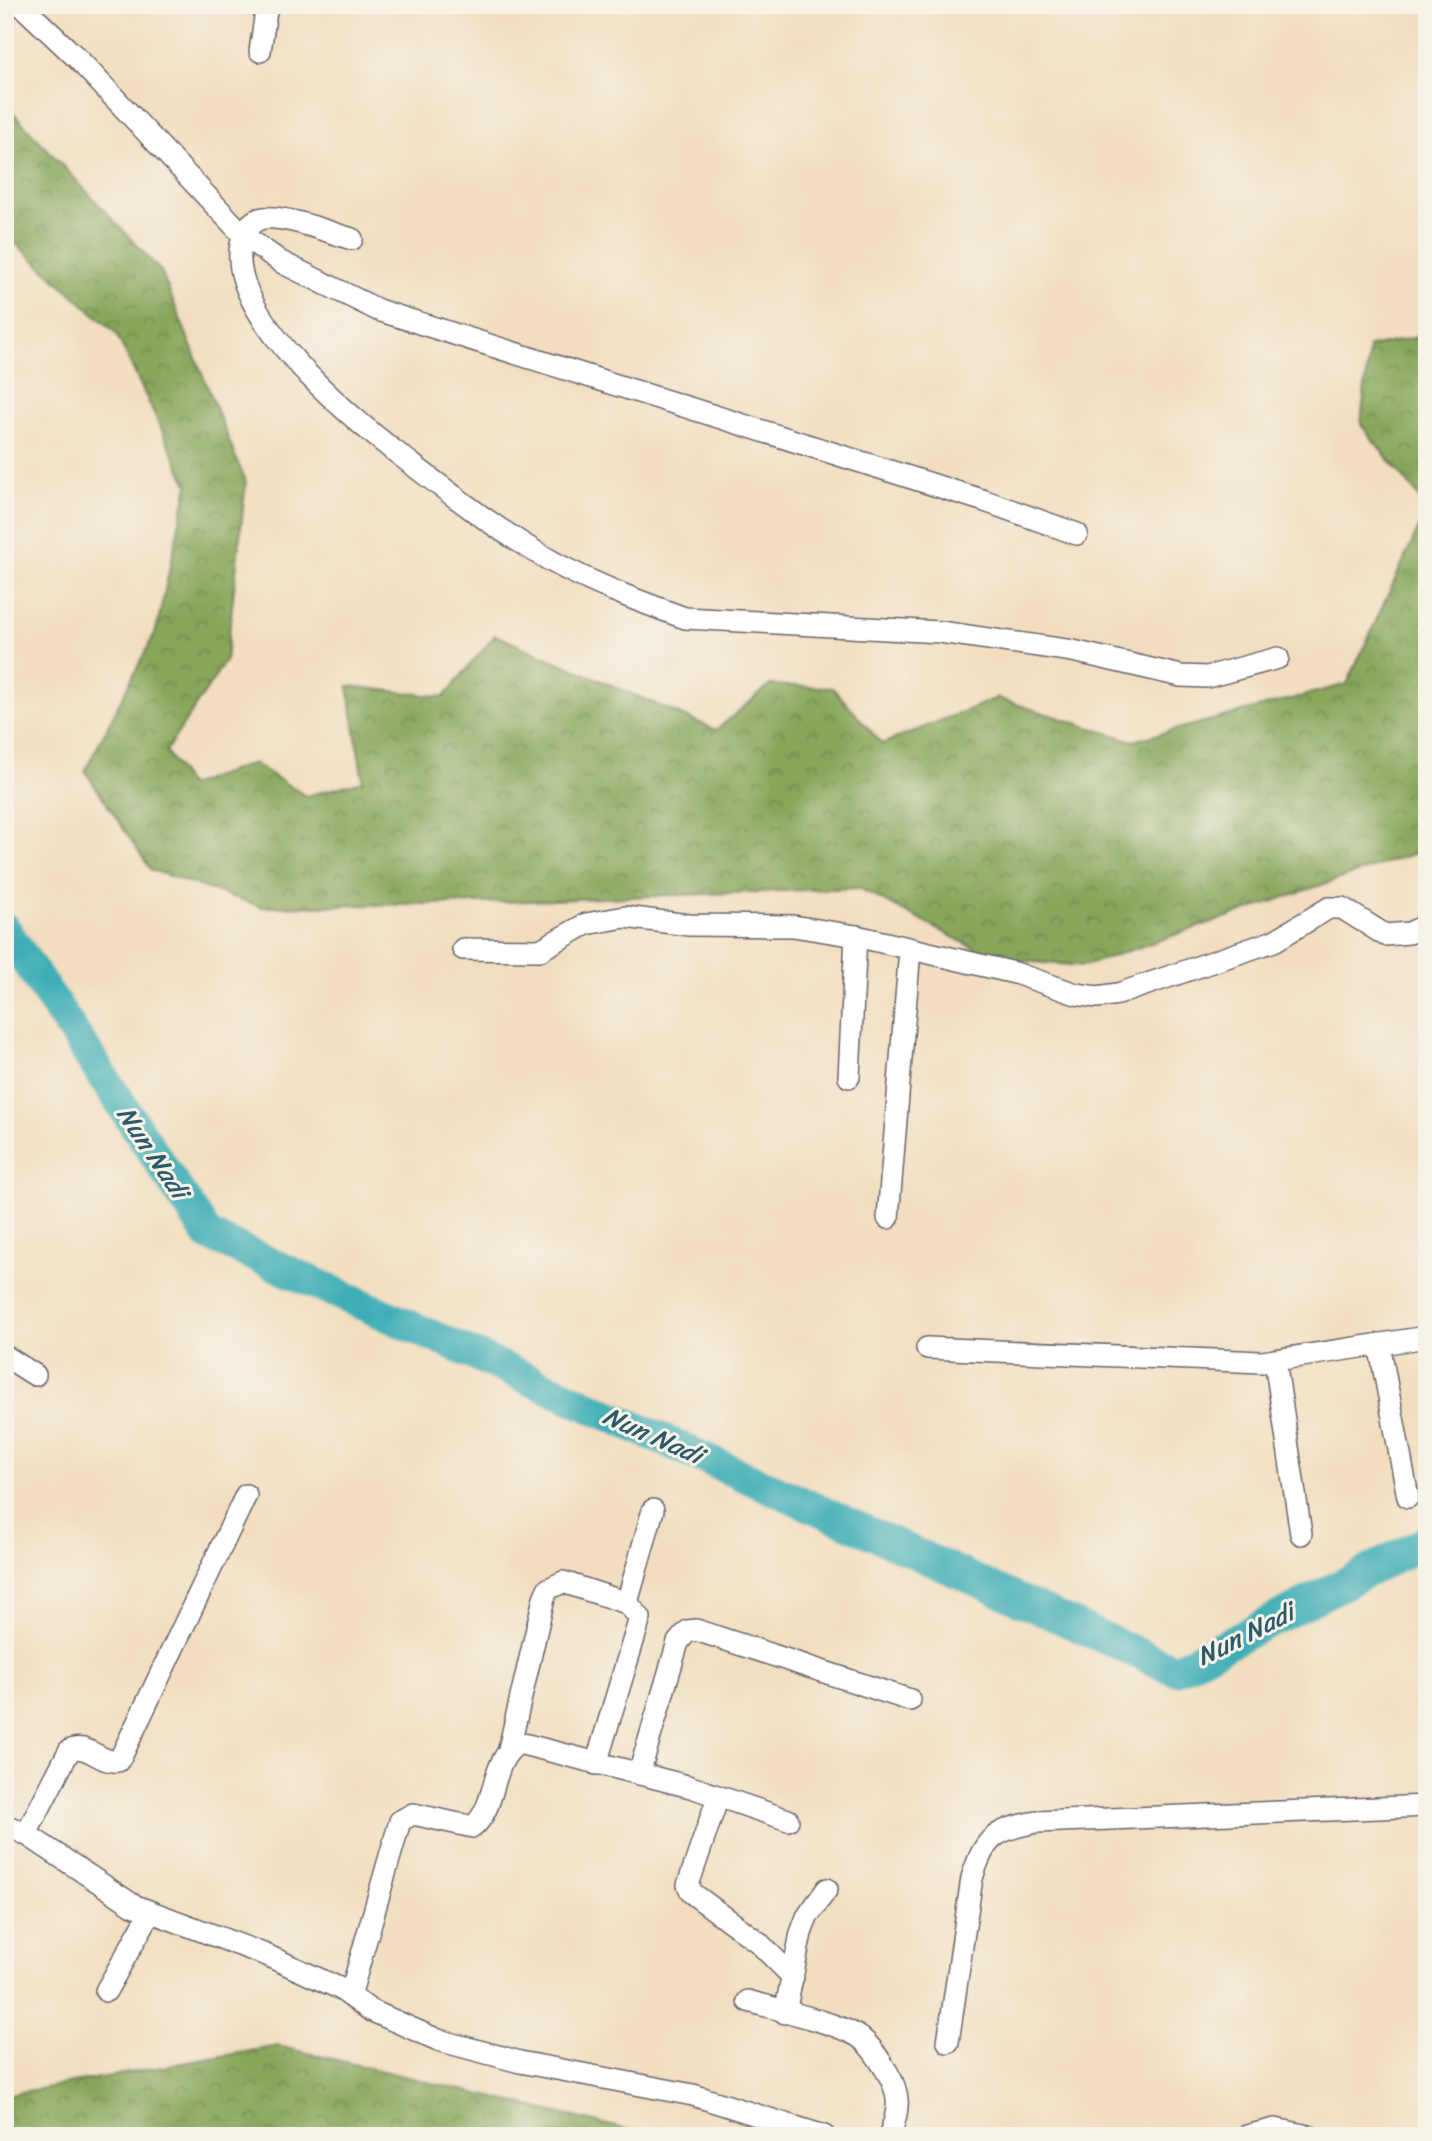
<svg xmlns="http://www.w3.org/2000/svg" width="1432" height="2141" font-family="Sriracha,sans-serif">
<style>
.forest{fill:url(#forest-crowns);stroke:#54644a;stroke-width:2}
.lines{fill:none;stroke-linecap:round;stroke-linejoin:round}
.river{stroke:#3cadb6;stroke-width:32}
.minor-casing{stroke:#6b6469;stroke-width:24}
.minor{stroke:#fff;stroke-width:21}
.labels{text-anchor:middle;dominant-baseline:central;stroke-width:6;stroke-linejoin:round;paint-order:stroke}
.water-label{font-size:26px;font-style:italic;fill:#2c5a6c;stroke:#f7f3e8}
</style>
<defs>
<pattern id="forest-crowns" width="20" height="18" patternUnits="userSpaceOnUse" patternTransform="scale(1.75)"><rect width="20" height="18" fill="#87a65a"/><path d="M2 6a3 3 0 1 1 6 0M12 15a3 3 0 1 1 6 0" fill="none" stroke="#6e874c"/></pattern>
</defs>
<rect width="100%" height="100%" fill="#f7f3e8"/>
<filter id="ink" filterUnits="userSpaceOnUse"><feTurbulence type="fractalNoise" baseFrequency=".0143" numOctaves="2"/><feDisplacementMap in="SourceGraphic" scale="14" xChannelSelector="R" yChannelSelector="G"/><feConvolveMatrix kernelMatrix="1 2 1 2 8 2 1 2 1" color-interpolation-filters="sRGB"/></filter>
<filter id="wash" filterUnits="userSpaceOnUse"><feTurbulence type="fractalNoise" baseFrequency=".00686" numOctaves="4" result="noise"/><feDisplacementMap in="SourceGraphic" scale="28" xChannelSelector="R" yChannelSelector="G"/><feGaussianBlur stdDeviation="1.57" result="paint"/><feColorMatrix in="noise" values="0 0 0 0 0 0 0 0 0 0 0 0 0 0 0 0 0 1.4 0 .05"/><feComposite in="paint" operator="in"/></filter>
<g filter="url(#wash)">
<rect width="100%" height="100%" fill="#f2debf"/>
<g class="forest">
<polygon points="5,104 161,271 246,483 226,660 166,751 189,786 253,763 306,796 363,781 348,686 444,697 495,635 716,730 770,685 833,688 882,744 997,698 1133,741 1347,684 1427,510 1427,849 1084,966 995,959 859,888 477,903 262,907 151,870 85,771 156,631 188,485 116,333 5,234"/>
<polygon points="1427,335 1427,507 1361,425 1369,347"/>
<polygon points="278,2046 654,2136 5,2136 5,2095"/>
</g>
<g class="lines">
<polyline class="river" points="5,929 208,1235 1175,1670 1427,1541"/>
</g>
</g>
<g filter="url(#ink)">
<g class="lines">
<defs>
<g id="minor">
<polyline points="21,5 78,59 243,235 281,262 378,310 985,501 1077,534"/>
<polyline points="260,51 267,5"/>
<path d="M352,239c-24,-7 -64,-23 -88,-21 -14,2 -20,13 -23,26 -15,71 112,176 164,215 47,36 96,74 148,103 42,23 88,40 132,56l255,14 133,19 108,25 26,1 71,-19"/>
<polyline points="463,949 540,950 586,924 625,917 689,925 793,926 856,936 1015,973 1076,994 1097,997 1118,994 1274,941 1329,908 1342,908 1385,935 1409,933 1427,925"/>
<polyline points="849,1077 856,936"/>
<polyline points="888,1218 910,949"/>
<polyline points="1379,1344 1408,1497"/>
<polyline points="927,1348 1262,1362 1427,1337"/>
<polyline points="5,1356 35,1375"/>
<polyline points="1275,1360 1301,1534"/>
<polyline points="627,1603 653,1510"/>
<polyline points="509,1749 544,1598 548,1589 563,1582 627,1603 640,1618 596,1764"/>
<polyline points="639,1774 678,1642 688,1631 696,1630 910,1700"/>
<polyline points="718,1797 688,1885 692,1893 758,1942 793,1977"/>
<polyline points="5,1825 26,1834 133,1905 266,1955 339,1988 370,2010 438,2040 520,2062 693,2095 824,2136"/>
<path d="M26,1834l43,-83c18,-10 31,13 49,10l4,-6 124,-260"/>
<polyline points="106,1991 150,1913"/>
<path d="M350,1996l50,-175 13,-7 60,13c26,-23 16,-66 46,-84l172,44 97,33"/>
<path d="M748,2001c27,8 95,23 114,38 10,8 17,20 24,31 15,24 14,40 3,66"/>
<polyline points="785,2013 801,1933 807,1917 827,1889"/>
<path d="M948,2042l24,-164c13,-41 22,-48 65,-56l390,-16"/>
<polyline points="1247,2136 1275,2129 1309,2136"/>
</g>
</defs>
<use href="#minor" class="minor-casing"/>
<use href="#minor" class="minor"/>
</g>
</g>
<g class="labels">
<g class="water-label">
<text transform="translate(153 1152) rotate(56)">Nun Nadi</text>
<text transform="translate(653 1435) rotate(24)">Nun Nadi</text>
<text transform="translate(1245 1634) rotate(-27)">Nun Nadi</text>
</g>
</g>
<rect width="1432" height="2141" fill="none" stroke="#f7f3e8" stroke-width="28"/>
</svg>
